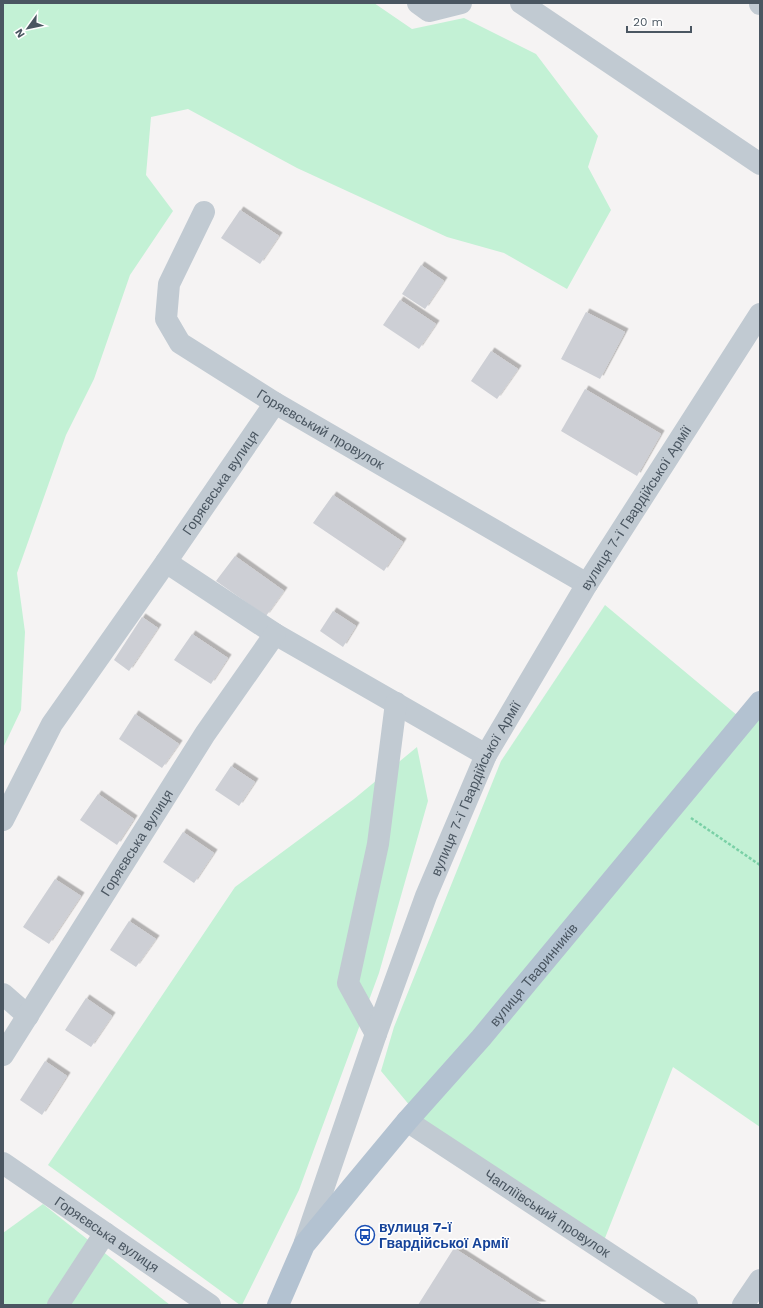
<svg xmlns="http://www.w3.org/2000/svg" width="763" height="1308" font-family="'Work Sans',sans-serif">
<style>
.green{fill:#c3f1d5}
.building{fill:#cdcfd5;filter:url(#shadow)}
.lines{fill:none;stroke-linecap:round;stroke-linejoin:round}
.path{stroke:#7ad0a6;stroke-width:2.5;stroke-dasharray:3 2;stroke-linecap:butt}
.minor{stroke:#c1cad2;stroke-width:22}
.major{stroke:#b3c2d1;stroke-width:22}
.labels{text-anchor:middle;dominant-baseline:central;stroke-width:3;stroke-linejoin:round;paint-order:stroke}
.street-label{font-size:14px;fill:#4a5661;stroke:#fff}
.transit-label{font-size:14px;font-weight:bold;fill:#164399;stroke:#fff;text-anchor:start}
</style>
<defs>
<filter id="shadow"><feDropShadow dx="3.5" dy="-3.5" stdDeviation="0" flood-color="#0004"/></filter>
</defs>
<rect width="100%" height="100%" fill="#f5f3f3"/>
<g class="green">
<polygon points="3,3 374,3 412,29 464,18 536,54 598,136 588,167 611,210 567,289 504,253 447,237 297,168 188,109 151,117 146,175 173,211 130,275 94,379 66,435 17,573 25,632 21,710 3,748"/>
<polygon points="605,605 744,721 760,703 760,1127 673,1067 601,1248 440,1142 381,1071 394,1027 501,761"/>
<polygon points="417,747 428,801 379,973 299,1190 242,1305 240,1305 48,1165 235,887 354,799"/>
<polygon points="43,1204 170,1305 3,1305 3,1233"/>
</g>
<g class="building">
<polygon points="240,210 279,236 260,264 221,238"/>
<polygon points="421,265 444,281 425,309 402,294"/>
<polygon points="400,300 436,324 419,349 383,325"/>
<polygon points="586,312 625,332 600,379 561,359"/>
<polygon points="491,351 518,369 497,399 471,381"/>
<polygon points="585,389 661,434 637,476 561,431"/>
<polygon points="333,495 403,542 384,571 313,523"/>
<polygon points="235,556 284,591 266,616 216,581"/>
<polygon points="333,611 356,626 343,647 320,631"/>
<polygon points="142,617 158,628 129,671 114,660"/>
<polygon points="192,634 228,658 211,684 174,660"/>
<polygon points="135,714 179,744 162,768 119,739"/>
<polygon points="231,766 255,782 239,806 215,790"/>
<polygon points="98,794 134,819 117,845 80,820"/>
<polygon points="183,832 214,853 194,883 163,862"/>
<polygon points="55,879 81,896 49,944 23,927"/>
<polygon points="129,921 156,939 136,967 110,950"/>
<polygon points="86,998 112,1016 91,1047 65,1030"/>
<polygon points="45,1061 67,1076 42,1115 20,1100"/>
<polygon points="454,1248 543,1305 418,1305"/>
</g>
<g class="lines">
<polyline class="path" points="691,818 760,865"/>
<g class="minor">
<polyline points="418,3 429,11 461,3"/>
<polyline points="521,3 760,164"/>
<polyline points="760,3 760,4"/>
<path id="s1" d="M204,212l-35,72 -3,35 14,24 95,60 312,181"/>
<polyline points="166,562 275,634 486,755"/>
<path id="s2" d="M3,820l49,-96 114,-162 109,-159"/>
<polyline points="3,994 28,1016"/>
<polyline points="376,1034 348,983 378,844 396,703"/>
<path id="s3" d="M3,1055l202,-321 70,-100"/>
<path id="s4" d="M407,1121l280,184"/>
<path id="s5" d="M3,1163l207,142"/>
<path id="s6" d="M305,1242l71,-208 50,-138 60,-141 101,-171 173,-270"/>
<polyline points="58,1305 105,1233"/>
<polyline points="743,1305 760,1280"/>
</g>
<path class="major" id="s7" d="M278,1305l26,-60 103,-124 74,-83 279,-336"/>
</g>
<defs>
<symbol id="bus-ring" viewBox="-11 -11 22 22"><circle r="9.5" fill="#fff" stroke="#1a4fb4" stroke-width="1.5"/><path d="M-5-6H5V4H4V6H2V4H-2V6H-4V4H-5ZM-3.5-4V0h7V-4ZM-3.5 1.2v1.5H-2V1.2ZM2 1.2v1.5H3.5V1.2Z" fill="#1a4fb4"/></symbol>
</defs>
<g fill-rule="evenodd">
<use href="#bus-ring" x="354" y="1224" width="22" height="22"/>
</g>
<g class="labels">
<g class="street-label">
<text stroke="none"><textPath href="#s1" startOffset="308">Горяєвський провулок</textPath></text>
<text stroke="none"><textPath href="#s2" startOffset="402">Горяєвська вулиця</textPath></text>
<text stroke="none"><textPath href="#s6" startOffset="809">вулиця 7-ї Гвардійської Армії</textPath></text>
<text stroke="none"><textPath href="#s6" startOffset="485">вулиця 7-ї Гвардійської Армії</textPath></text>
<text stroke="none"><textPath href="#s3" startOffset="251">Горяєвська вулиця</textPath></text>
<text stroke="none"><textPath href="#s7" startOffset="420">вулиця Тваринників</textPath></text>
<text stroke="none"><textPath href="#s4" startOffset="168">Чапліївський провулок</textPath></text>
<text stroke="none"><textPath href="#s5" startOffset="126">Горяєвська вулиця</textPath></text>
</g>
<g class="transit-label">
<text x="379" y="1227">вулиця 7-ї<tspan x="379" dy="16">Гвардійської Армії</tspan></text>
</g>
</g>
<rect width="763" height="1308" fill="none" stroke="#4a5661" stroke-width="8"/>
<g transform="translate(28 28) rotate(237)" stroke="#ffffff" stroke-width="3" paint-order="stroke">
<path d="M0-3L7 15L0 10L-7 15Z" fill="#4a5661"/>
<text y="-6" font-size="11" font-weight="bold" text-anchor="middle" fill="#4a5661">N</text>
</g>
<path d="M627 26v6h64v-6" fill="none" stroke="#4a5661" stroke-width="2"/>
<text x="633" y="26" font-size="12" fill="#4a5661" stroke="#ffffff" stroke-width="3" paint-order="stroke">20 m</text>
</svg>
